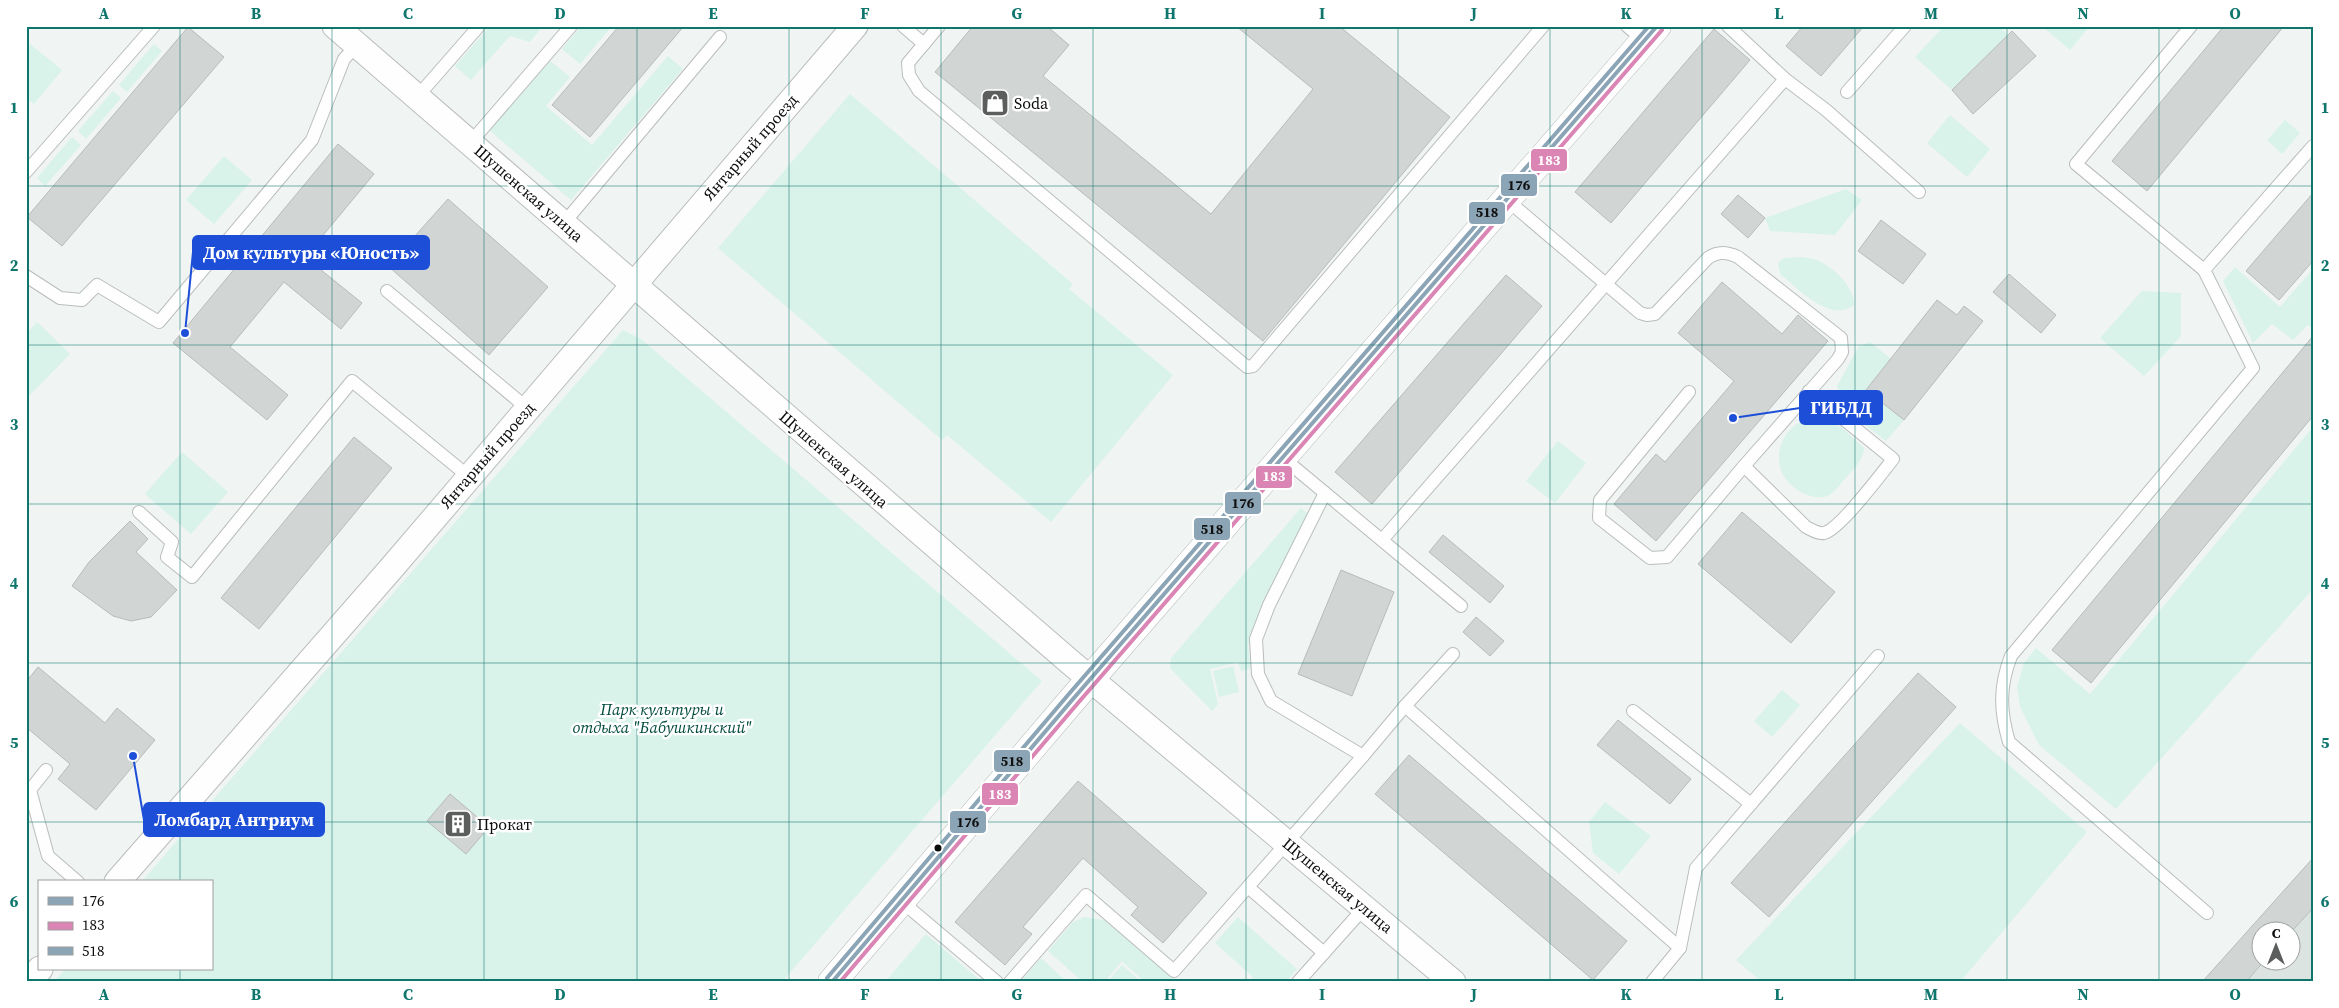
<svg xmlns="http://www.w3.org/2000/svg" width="2339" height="1008" font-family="'Source Serif 4',serif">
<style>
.built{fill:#dbe4e1}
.green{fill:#d9f2ea}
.building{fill:#d1d5d3;stroke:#b8bbba}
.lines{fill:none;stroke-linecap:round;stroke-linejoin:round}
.service-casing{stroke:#babdbb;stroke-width:14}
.minor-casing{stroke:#babdbb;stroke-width:27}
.tertiary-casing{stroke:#babdbb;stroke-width:29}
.service{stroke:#fdfefd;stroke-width:12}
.minor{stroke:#fdfefd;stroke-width:25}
.tertiary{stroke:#fdfefd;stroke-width:28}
.bus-1-casing{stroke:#fff;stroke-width:8}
.bus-2-casing{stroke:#fff;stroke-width:8}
.bus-3-casing{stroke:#fff;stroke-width:8}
.bus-1{stroke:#8ba5b6;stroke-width:4}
.bus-2{stroke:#da85b4;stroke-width:4}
.bus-3{stroke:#8ba5b6;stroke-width:4}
.grid{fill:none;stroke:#0f766e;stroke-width:1;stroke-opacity:0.55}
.bus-dot{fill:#0b0d0c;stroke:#fff;stroke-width:2}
.labels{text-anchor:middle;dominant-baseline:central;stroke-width:5;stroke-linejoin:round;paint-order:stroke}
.poi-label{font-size:16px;fill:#0b0d0c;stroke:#fff;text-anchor:start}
.street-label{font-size:16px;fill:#0b0d0c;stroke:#fff}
.park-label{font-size:16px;font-style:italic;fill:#004a3c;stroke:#fff}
.leader{fill:none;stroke:#1d4ed8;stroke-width:2}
.callout-dot{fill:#1d4ed8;stroke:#fff;stroke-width:2}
.callout{fill:#1d4ed8;stroke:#1d4ed8;stroke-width:2}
.callout-label{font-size:18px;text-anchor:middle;font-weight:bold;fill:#fff}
.line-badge{stroke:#fff;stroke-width:2}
.badge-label{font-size:14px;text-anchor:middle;font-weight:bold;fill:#fff}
.pale-badge-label{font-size:14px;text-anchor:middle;font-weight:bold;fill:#111}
.neatline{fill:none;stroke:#0f766e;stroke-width:2}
.grid-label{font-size:16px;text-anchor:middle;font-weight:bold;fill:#0f766e}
</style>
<rect width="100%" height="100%" fill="#f0f5f3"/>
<polygon class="built" points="2313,908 2313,982 2246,982 2265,961 2292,960 2292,931"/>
<g class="green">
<polygon points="490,26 543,26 530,42 510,36 471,80 455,66"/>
<polygon points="581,26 612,26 580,64 562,49"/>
<polygon points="1944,26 1999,26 2008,35 1952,90 1915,57"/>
<polygon points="2042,26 2090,26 2070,50"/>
<polygon points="30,44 62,70 34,104 26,98 26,48"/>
<polygon points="154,44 162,51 127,92 119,85"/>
<polygon points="668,56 683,69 571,200 489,130 549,60 570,77 546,106 592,145"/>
<polygon points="113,91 121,98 86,139 78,131"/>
<polygon points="850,94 1073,284 1069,289 1173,375 1051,522 947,435 942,440 718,248"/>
<polygon points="1950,115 1990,149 1967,177 1927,143"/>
<polygon points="2285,120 2300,133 2282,154 2267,140"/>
<polygon points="72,137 81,145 45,186 37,178"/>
<polygon points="224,156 252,180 214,224 186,200"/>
<polygon points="1846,189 1862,200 1835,235 1770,231 1765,218"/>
<path d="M1802,257c6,1 14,2 19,5 15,8 33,25 33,43 -24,19 -56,-17 -74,-31l-2,-11 6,-5z"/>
<polygon points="2235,267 2280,307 2313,269 2313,329 2308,325 2293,340 2272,324 2253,343 2223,281"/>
<polygon points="2142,291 2181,293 2181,336 2144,376 2100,338"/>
<polygon points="37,322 70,354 26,399 26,334"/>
<polygon points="623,330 641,339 1042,681 782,982 54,982 65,969 211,969 211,882 141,882"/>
<path d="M1870,342l21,17 -25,31 38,30 -18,21c-20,-16 -42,-29 -49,-55l22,-40z"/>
<path d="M1812,417c23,0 35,16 52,31 -1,14 -11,21 -20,32 -4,4 -8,11 -13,14 -16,11 -45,-7 -50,-24 -8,-23 8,-48 31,-53z"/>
<polygon points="2313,427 2313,589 2116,809 2039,745 2020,707 2017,687 2024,663 2036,648 2090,694"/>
<polygon points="1558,441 1586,463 1555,503 1526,481"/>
<polygon points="182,452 228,492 191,534 145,494"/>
<polygon points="1301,508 1308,514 1258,616 1248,645 1251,668 1241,671 1238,662 1210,669 1218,704 1212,711 1170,668 1171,658"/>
<polygon points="1233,666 1239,692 1219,697 1213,671"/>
<polygon points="1782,690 1800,705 1772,737 1754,721"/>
<polygon points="1960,723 2087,832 1960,982 1762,982 1736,960"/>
<polygon points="1605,802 1651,836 1619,874 1593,853 1589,822"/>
<polygon points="1084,917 1105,920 1174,979 1171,982 1145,982 1122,961 1105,982 1083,982 1048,951 1073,922"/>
<polygon points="1238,917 1297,969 1286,982 1249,982 1253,977 1215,943"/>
<polygon points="926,934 982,982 885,982"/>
<polygon points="1041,958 1067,982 1020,982"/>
<polygon points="1122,965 1141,982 1107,982"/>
</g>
<g class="building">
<polygon points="619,26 684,26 590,137 552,105"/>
<polygon points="973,26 1047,26 1069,45 1043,76 1211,214 1313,89 1236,26 1339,26 1450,117 1263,341 935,72"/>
<polygon points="1803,26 1864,26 1821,76 1786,46"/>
<polygon points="2224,26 2284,26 2147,191 2112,161"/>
<polygon points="188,27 224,57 62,246 27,217"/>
<polygon points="1714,29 1750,60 1611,223 1575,192"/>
<polygon points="2012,31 2036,56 1973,114 1952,90"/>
<polygon points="338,144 374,174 305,257 362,303 341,329 284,282 230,347 288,395 267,420 173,343"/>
<polygon points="2313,193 2313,261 2279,300 2246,271"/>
<polygon points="1738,195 1765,218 1748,238 1721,214"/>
<polygon points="448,199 548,287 489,355 388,266"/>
<polygon points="1881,220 1926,254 1903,284 1858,251"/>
<polygon points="2009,274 2056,315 2041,333 1993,292"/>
<polygon points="1506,275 1542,306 1372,504 1335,472"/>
<polygon points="1722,282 1782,334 1798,315 1828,341 1656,541 1614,504 1656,454 1665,462 1734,381 1678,333"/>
<polygon points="1937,300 1957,315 1964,306 1983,321 1904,420 1866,390"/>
<polygon points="2313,336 2313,416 2091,683 2052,650"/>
<polygon points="354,437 392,468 259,629 221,598"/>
<polygon points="1742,512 1835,592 1791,643 1698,564"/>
<polygon points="130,521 148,539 136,552 177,590 151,617 131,621 113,616 72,586 89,562"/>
<polygon points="1443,535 1504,586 1490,603 1429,552"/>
<polygon points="1341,570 1394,592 1352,696 1298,674"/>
<polygon points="1476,617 1504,641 1490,656 1463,632"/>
<polygon points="38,667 105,723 117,708 155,740 96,810 58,779 70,764 26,727 26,682"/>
<polygon points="1918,673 1956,707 1769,917 1731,883"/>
<polygon points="1618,720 1691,779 1670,804 1597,745"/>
<polygon points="1409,755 1627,941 1593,980 1375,794"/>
<polygon points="1078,781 1207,893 1163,943 1131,915 1138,907 1083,858 1023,927 1032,934 1005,965 955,922"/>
<polygon points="450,794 489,827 466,854 427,821"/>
<polygon points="2313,858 2313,908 2292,931 2262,930 2262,960 2265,960 2246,982 2202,982"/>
</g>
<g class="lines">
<defs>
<g id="service">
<polyline points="903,26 924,44"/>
<polyline points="939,26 908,63 909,75 919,91 1247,367 1253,366 1543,26"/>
<polyline points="1627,26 1645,41"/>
<polyline points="1728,26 1785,79"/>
<polyline points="2191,26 2076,164 2204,270"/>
<polyline points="1847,92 1905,26"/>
<polyline points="417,97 479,26"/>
<polyline points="470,143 571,26"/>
<polyline points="26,172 154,26"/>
<path d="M1507,200l133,113 7,2 8,-1 53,-56c10,-7 19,-6 30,-1l103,81 1,14 -4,7 -94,107 62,61c6,3 12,7 18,6 15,-3 58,-60 69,-74l-84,-68"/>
<polyline points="564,223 720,37"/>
<polyline points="26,276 60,298 82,300 97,285 159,322 312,140 344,59 357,45"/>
<polyline points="387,291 527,408"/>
<polyline points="1689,392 1600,500 1599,518 1650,558 1667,557 1744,466"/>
<polyline points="1283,458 1461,606"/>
<polyline points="1325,493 1269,605 1256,639 1258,674 1271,701 1363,756"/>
<polyline points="139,512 172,542 167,557 192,577 352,381 468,476"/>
<polyline points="1382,540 1785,79 1826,110 1919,192"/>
<polyline points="1453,654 1405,706 1680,948"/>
<polyline points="1633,711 1751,804"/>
<polyline points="46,770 30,790 48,856 78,882"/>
<polyline points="1248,887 1324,953"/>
<polyline points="901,901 997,982"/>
<path d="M2207,913l-198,-171c-9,-31 -10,-55 2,-86l242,-288 -49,-98 109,-124"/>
<polyline points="1010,982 1086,895 1174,971 1363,756 1405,706"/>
<polyline points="1298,982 1364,908"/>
<polyline points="1652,982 1680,948 1696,868 1878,656"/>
</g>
<g id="minor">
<polyline points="335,26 1070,662 1453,982"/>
<polyline points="117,882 389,571 855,26"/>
<polyline points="29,982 40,969"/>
</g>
<polyline id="tertiary" points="832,982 1073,699 1657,26"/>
</defs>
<use href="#service" class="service-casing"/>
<use href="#minor" class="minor-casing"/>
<use href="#tertiary" class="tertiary-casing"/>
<use href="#service" class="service"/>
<use href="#minor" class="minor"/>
<use href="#tertiary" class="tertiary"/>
<defs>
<polyline id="bus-1" points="832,982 1073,699 1657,26"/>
<polyline id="bus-2" points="840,982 1078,703 1662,30"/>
<polyline id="bus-3" points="827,978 1068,695 1649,26"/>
</defs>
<use href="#bus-1" class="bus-1-casing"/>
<use href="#bus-2" class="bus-2-casing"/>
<use href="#bus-3" class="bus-3-casing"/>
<use href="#bus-1" class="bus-1"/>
<use href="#bus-2" class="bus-2"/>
<use href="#bus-3" class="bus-3"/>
</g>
<path class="grid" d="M180,26v856M332,26v956M484,26v956M637,26v956M789,26v956M941,26v956M1093,26v956M1246,26v956M1398,26v956M1550,26v956M1702,26v956M1855,26v956M2007,26v956M2159,26v956M26,186h2287M26,345h2287M26,504h2287M26,663h2287M26,822h2287M180,969v13"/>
<defs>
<symbol id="shop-square" viewBox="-11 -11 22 22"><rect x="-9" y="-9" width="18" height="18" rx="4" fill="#5b5e5d" stroke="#fff"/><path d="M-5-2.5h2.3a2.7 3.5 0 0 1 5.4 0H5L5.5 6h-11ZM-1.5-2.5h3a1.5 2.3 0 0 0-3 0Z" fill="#fff"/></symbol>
<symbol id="building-square" viewBox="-11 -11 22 22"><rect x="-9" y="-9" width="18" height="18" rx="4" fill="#5b5e5d" stroke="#fff"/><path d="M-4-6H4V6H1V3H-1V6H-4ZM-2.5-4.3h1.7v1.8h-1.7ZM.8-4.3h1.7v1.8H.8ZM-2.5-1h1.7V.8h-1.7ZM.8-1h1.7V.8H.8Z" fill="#fff"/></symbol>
</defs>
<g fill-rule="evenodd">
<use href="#shop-square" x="979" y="87" width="32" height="32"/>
<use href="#building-square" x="442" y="808" width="32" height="32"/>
</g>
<circle class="bus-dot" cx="938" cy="848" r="4.5"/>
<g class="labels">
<g class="poi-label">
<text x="1014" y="103">Soda</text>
<text x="477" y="824">Прокат</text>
</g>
<g class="street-label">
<text transform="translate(750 147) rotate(-49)">Янтарный проезд</text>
<text transform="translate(529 193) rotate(41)">Шушенская улица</text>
<text transform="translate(487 455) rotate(-49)">Янтарный проезд</text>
<text transform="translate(834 459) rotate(41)">Шушенская улица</text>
<text transform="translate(1338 885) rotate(40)">Шушенская улица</text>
</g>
<g class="park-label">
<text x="662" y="709">Парк культуры и<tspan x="662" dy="18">отдыха "Бабушкинский"</tspan></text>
</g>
</g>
<path class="leader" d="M185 333L193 252M1733 418L1800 408M133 756L144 820"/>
<g class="callout-dot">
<circle cx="185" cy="333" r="5"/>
<circle cx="1733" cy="418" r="5"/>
<circle cx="133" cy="756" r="5"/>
</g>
<g class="callout">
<rect x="193" y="236" width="236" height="33" rx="5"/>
<rect x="1800" y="391" width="82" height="33" rx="5"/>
<rect x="144" y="803" width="180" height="33" rx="5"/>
</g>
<g class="callout-label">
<text x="311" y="259">Дом культуры «Юность»</text>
<text x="1841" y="414">ГИБДД</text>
<text x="234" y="826">Ломбард Антриум</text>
</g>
<g class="line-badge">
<rect x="1530" y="148" width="38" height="24" rx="5" fill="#da85b4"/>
<rect x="1500" y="173" width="38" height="24" rx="5" fill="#8ba5b6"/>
<rect x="1468" y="201" width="38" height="24" rx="5" fill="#8ba5b6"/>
<rect x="1255" y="465" width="38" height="24" rx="5" fill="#da85b4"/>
<rect x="1224" y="491" width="38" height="24" rx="5" fill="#8ba5b6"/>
<rect x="1193" y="517" width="38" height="24" rx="5" fill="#8ba5b6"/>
<rect x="993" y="749" width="38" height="24" rx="5" fill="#8ba5b6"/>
<rect x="981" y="782" width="38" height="24" rx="5" fill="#da85b4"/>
<rect x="949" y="810" width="38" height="24" rx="5" fill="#8ba5b6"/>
</g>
<g class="badge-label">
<text x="1549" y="165">183</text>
<text x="1274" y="481">183</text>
<text x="1000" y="799">183</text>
</g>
<g class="pale-badge-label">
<text x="1519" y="190">176</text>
<text x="1487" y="217">518</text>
<text x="1243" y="508">176</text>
<text x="1212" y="534">518</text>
<text x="1012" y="766">518</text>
<text x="968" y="827">176</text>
</g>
<rect width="2339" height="1008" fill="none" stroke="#ffffff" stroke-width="55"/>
<rect x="38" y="880" width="175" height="90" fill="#ffffff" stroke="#9d9e9e"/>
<rect x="48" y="897" width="25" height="8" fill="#8ba5b6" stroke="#9d9e9e"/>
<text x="82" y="906" font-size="15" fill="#0b0d0c">176</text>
<rect x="48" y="922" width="25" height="8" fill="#da85b4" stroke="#9d9e9e"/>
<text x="82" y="930" font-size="15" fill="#0b0d0c">183</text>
<rect x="48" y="947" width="25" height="8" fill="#8ba5b6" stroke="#9d9e9e"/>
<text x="82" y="956" font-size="15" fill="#0b0d0c">518</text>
<g transform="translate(2276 946)"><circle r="24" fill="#ffffff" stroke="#9d9e9e"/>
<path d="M0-4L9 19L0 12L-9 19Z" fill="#5b5e5d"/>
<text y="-8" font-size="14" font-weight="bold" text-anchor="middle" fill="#0b0d0c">С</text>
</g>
<rect x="28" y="28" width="2284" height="952" class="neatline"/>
<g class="grid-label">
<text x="104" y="19">A</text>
<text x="256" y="19">B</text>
<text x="408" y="19">C</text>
<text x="560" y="19">D</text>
<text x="713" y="19">E</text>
<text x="865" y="19">F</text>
<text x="1017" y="19">G</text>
<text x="1170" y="19">H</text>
<text x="1322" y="19">I</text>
<text x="1474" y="19">J</text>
<text x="1626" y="19">K</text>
<text x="1779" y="19">L</text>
<text x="1931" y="19">M</text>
<text x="2083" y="19">N</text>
<text x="2235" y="19">O</text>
<text x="14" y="113">1</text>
<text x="2325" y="113">1</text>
<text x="14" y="271">2</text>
<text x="2325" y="271">2</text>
<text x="14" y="430">3</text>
<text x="2325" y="430">3</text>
<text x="14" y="589">4</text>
<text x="2325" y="589">4</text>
<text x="14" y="748">5</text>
<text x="2325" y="748">5</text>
<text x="14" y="907">6</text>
<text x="2325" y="907">6</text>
<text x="104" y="1000">A</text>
<text x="256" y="1000">B</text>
<text x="408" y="1000">C</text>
<text x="560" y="1000">D</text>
<text x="713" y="1000">E</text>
<text x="865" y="1000">F</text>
<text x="1017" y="1000">G</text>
<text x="1170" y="1000">H</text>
<text x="1322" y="1000">I</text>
<text x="1474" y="1000">J</text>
<text x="1626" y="1000">K</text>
<text x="1779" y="1000">L</text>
<text x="1931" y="1000">M</text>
<text x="2083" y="1000">N</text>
<text x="2235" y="1000">O</text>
</g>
</svg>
